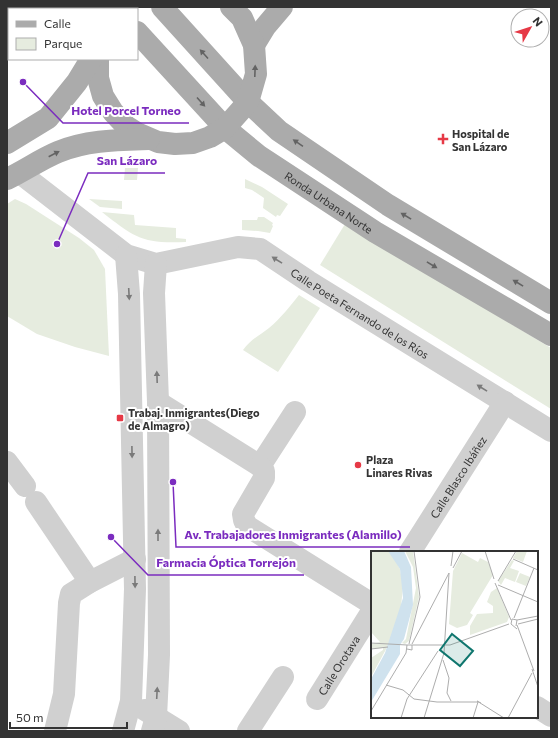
<svg xmlns="http://www.w3.org/2000/svg" width="558" height="738" font-family="Commissioner,sans-serif">
<style>
.green{fill:#e6ecdf}
.lines{fill:none;stroke-linecap:round;stroke-linejoin:round}
.minor{stroke:#d0d0d0;stroke-width:22}
.major{stroke:#ababab;stroke-width:22}
.oneway{fill:#636363}
.oneway2{fill:#7a7a7a}
.poi-dot{fill:#e63946;stroke:#fff;stroke-width:1.5}
.labels{text-anchor:middle;dominant-baseline:central;stroke-width:4;stroke-linejoin:round;paint-order:stroke}
.poi-label{font-size:11px;font-weight:bold;fill:#333;stroke:#fff;text-anchor:start}
.street-label{font-size:11px;fill:#333;stroke:#fff}
.inset-road{fill:none;stroke:#adadad;stroke-width:1}
.view{fill:#0f766e;fill-opacity:0.15;stroke:#0f766e;stroke-width:2}
.inset-edge{fill:none;stroke:#333;stroke-width:2}
.leader{fill:none;stroke:#7b2cbf;stroke-width:1.5}
.callout-dot{fill:#7b2cbf;stroke:#fff;stroke-width:1.5}
.callout-label{font-size:12px;text-anchor:middle;font-weight:bold;fill:#7b2cbf;stroke:#fff;stroke-width:4;stroke-linejoin:round;paint-order:stroke}
</style>
<rect width="100%" height="100%" fill="#fff"/>
<g class="green">
<polygon points="125,168 138,168 137,180 124,180"/>
<polygon points="245,179 262,187 288,204 280,216 277,215 276,217 263,208 264,198 252,190 245,188"/>
<polygon points="15,199 26,204 79,238 94,250 105,269 109,356 75,347 37,334 7,316 7,204"/>
<polygon points="89,199 122,201 122,209 100,207"/>
<path d="M102,212l32,3 1,10 41,3v10l10,1v3c-43,2 -51,-4 -84,-30z"/>
<polygon points="258,217 264,217 273,223 272,225 273,226 270,233 258,231 242,230 242,220 257,220"/>
<polygon points="345,224 551,348 551,409 320,265"/>
<path d="M299,295l21,13 -42,64 -35,-22c8,-11 16,-14 26,-22 12,-10 21,-22 30,-33z"/>
</g>
<g class="lines">
<g class="minor">
<path id="s1" d="M20,173l106,82 30,9 82,-17 22,2 48,32 243,150"/>
<polyline points="158,402 260,466 295,412"/>
<polyline points="7,462 25,486"/>
<polyline points="260,466 264,471 264,478 243,514 244,520 247,526 372,604"/>
<polyline points="36,502 90,582"/>
<path id="s2" d="M410,552l95,-150"/>
<path id="s3" d="M317,699l55,-88"/>
<polyline points="537,707 551,716"/>
<polyline points="145,710 179,731"/>
<polyline points="55,731 64,694 69,603 71,594 90,582 135,559"/>
<polyline points="123,731 131,701 135,589 129,294 126,255"/>
<polyline points="152,731 156,717 159,655 158,402 154,293 156,264"/>
<polyline points="248,731 283,677"/>
</g>
<g class="major">
<polyline points="162,7 248,102 279,131 388,205 551,303"/>
<polyline points="119,9 121,7"/>
<path id="s4" d="M137,32l88,96 34,28 116,76 176,103"/>
<polyline points="254,45 265,27 282,7"/>
<polyline points="98,59 98,78 103,96 113,112 126,126 137,133 158,142 175,144 193,143 210,137 225,128 248,102 256,74 254,45 242,18 231,7"/>
<polyline points="7,143 48,118 77,82 91,59"/>
<path d="M7,179c17,-8 34,-20 51,-27 29,-12 60,-12 91,-13"/>
</g>
</g>
<defs><path id="oneway-solid" d="M-6-.8H1V-3.2L6.5 0L1 3.2V.8H-6Z"/></defs>
<g class="oneway">
<use href="#oneway-solid" transform="translate(204 54) rotate(-132)"/>
<use href="#oneway-solid" transform="translate(255 71) rotate(-88)"/>
<use href="#oneway-solid" transform="translate(201 102) rotate(48)"/>
<use href="#oneway-solid" transform="translate(298 143) rotate(-146)"/>
<use href="#oneway-solid" transform="translate(54 154) rotate(-27)"/>
<use href="#oneway-solid" transform="translate(406 216) rotate(-149)"/>
<use href="#oneway-solid" transform="translate(432 265) rotate(31)"/>
<use href="#oneway-solid" transform="translate(518 283) rotate(-149)"/>
</g>
<g class="oneway2">
<use href="#oneway-solid" transform="translate(277 260) rotate(-148)"/>
<use href="#oneway-solid" transform="translate(129 294) rotate(87)"/>
<use href="#oneway-solid" transform="translate(157 377) rotate(-92)"/>
<use href="#oneway-solid" transform="translate(482 388) rotate(-148)"/>
<use href="#oneway-solid" transform="translate(132 452) rotate(89)"/>
<use href="#oneway-solid" transform="translate(158 535) rotate(-90)"/>
<use href="#oneway-solid" transform="translate(135 582) rotate(89)"/>
<use href="#oneway-solid" transform="translate(157 693) rotate(-87)"/>
</g>
<g class="poi-dot">
<path d="M441 133h4v4h4v4h-4v4h-4v-4h-4v-4h4z"/>
<rect x="116" y="414" width="8" height="8" rx="2"/>
<circle cx="358" cy="465" r="4"/>
</g>
<g class="labels">
<g class="poi-label">
<text x="452" y="133">Hospital de<tspan x="452" dy="13">San Lázaro</tspan></text>
<text x="128" y="412">Trabaj. Inmigrantes(Diego<tspan x="128" dy="13">de Almagro)</tspan></text>
<text x="366" y="459">Plaza<tspan x="366" dy="13">Linares Rivas</tspan></text>
</g>
<g class="street-label">
<text stroke="none"><textPath href="#s4" startOffset="258">Ronda Urbana Norte</textPath></text>
<text stroke="none"><textPath href="#s1" startOffset="390">Calle Poeta Fernando de los Ríos</textPath></text>
<text stroke="none"><textPath href="#s2" startOffset="89">Calle Blasco Ibáñez</textPath></text>
<text stroke="none"><textPath href="#s3" startOffset="40">Calle Orotava</textPath></text>
</g>
</g>
<g transform="translate(371 551)">
<rect width="167" height="167" fill="#fff"/>
<path d="M0,0h17l4,3 8,15 3,17 -2,21 -10,33 -20,37v-19l12,-8v-2l-12,1v-5l9,-2 -9,-10zM34,0h8l6,46 -10,44 -4,3 -3,-1 4,-4 10,-51 -3,-21zM146,0h10l-4,11 -10,-4zM91,2l16,9 2,-4 8,4 5,13 -23,38 3,2 -6,10 -10,3 -8,-4 4,-53zM141,9l2,1 -4,7 9,3 -4,11 -10,-4 -4,7 -3,-4zM149,22l10,4 -4,9 -10,-4zM126,37l12,29 -2,5 -37,13v-9l7,-12 16,-1v-7l-6,-4 4,-10z" fill="#e6ecdf"/>
<path d="M17,0h16l7,16 2,38 -9,34 -4,6v9l-29,48v-23l14,-26 18,-55 -3,-29z" fill="#cfe2ee"/>
<path class="inset-road" d="M114,0l9,28M142,8l25,11M80,15l2,-15M82,17l9,-17M127,30l18,-30M124,32l16,37M127,34l40,17M143,67l20,-50M146,69l21,-4M147,73l20,-5M146,74l17,46M145,75l1,-6 -5,-1 -1,5 6,5M0,92l36,2M38,93l11,-47 -6,-46M41,93l37,-71M41,94h38l59,-21M0,98l17,-2M72,109l6,18 -2,15 4,8M161,118l6,18M15,134l17,5 11,9 23,3h41M110,152l-4,-2 27,17M0,160l35,-58 1,-8h5v5l-5,-1M30,167l6,-19 31,-48M53,167l20,-65 5,-80M102,167l5,-16M137,167l24,-45"/>
<path class="view" d="M81,83l21,17 -13,15 -20,-16z"/>
<rect width="167" height="167" class="inset-edge"/>
</g>
<path class="leader" d="M23 82L63 123H189M57 244L88 173H165M173 482L176 547H410M111 537L148 575H304"/>
<g class="callout-dot">
<circle cx="23" cy="82" r="4"/>
<circle cx="57" cy="244" r="4"/>
<circle cx="173" cy="482" r="4"/>
<circle cx="111" cy="537" r="4"/>
</g>
<g class="callout-label">
<text x="126" y="115">Hotel Porcel Torneo</text>
<text x="127" y="165">San Lázaro</text>
<text x="293" y="539">Av. Trabajadores Inmigrantes (Alamillo)</text>
<text x="226" y="567">Farmacia Óptica Torrejón</text>
</g>
<rect width="558" height="738" fill="none" stroke="#333333" stroke-width="16"/>
<rect x="8" y="8" width="130" height="52" fill="#ffffff" stroke="#adadad"/>
<rect x="16" y="21" width="20" height="6" fill="#ababab" stroke="#adadad"/>
<text x="44" y="28" font-size="12" fill="#333333">Calle</text>
<rect x="16" y="38" width="20" height="12" fill="#e6ecdf" stroke="#adadad"/>
<text x="44" y="48" font-size="12" fill="#333333">Parque</text>
<g transform="translate(530 28) rotate(51)"><circle r="19" fill="#ffffff" stroke="#adadad"/>
<path d="M0-3L7 15L0 10L-7 15Z" fill="#e63946"/>
<text y="-6" font-size="11" font-weight="bold" text-anchor="middle" fill="#333333">N</text>
</g>
<path d="M10 722v6h117v-6" fill="none" stroke="#333333" stroke-width="2"/>
<text x="16" y="722" font-size="12" fill="#333333" stroke="#ffffff" stroke-width="3" paint-order="stroke">50 m</text>
</svg>
